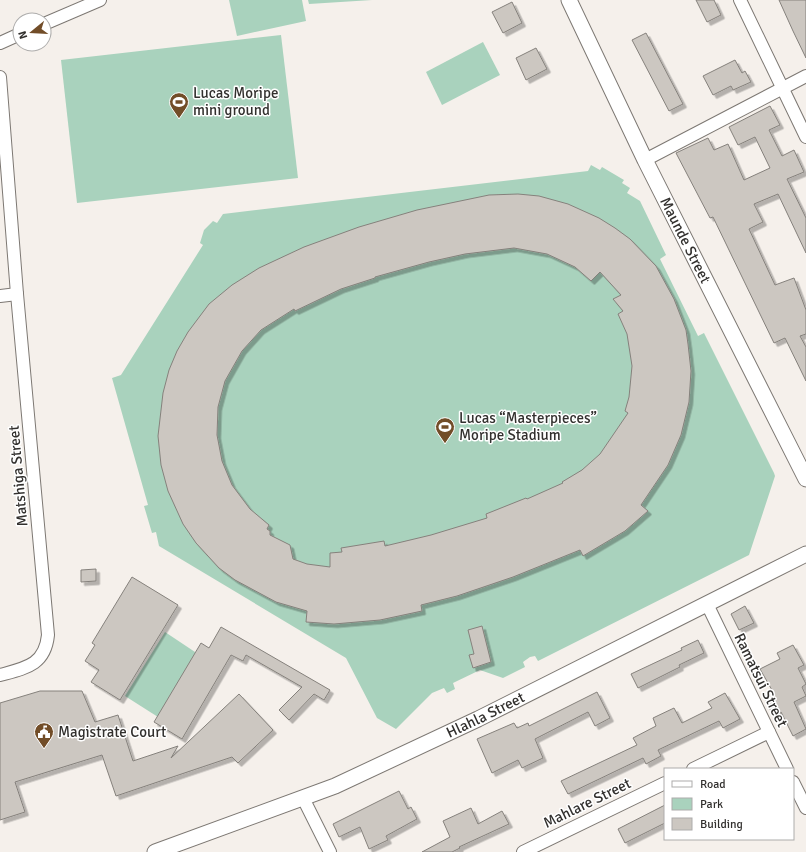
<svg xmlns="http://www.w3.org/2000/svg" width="806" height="852" font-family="Signika,sans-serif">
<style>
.park{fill:#a9d2bd}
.building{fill:#ccc7c1;stroke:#85817c;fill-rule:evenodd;filter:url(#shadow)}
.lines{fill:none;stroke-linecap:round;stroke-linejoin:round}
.minor-casing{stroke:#7d7873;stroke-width:14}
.tertiary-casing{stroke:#7d7873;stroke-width:17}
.minor{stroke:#fff;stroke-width:12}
.tertiary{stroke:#fff;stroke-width:15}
.labels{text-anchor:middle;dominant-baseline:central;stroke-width:3;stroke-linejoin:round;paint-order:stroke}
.poi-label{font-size:15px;fill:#32302e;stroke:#fff;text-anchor:start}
.street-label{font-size:15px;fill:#32302e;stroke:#fff}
</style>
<defs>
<filter id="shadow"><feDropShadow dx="3.5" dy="3.5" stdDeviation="0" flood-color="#0004"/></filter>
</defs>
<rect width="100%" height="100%" fill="#f5f0eb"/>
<g class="park">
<polygon points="229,0 302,0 306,21 237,36"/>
<polygon points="308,0 372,0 309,4"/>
<polygon points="281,35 298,178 77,203 61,60"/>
<polygon points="483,42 500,75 442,105 426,72"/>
<polygon points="591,165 600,170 602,167 624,180 622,183 630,188 627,193 640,201 666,255 660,259 698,336 704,333 774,473 775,476 749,555 538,661 535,656 530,657 523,662 525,667 503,678 480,670 453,683 455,689 447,693 444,688 432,693 396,729 377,718 346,658 159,546 156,532 152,533 144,506 148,505 112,378 121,375 203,245 200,243 204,230 213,221 217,223 223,214 588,171"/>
<polygon points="165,632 198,654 158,717 125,696"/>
</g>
<g class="building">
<polygon points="696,0 714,0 721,15 707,22"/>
<polygon points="779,0 806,0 806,58 793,31"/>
<polygon points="512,2 522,23 503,33 492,12"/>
<polygon points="646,33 683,104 669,111 632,40"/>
<polygon points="536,48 547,69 526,80 516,58"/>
<polygon points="735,60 742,73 745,71 751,82 733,90 731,86 713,95 703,76"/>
<polygon points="770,106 780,125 769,130 782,156 794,150 804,172 787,179 806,218 806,253 778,194 754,204 763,222 749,229 775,285 794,278 806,310 806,334 800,336 806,347 806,381 785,338 774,343 713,217 710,218 676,153 708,138 714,150 728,144 744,180 770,168 755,137 738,145 729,127"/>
<path d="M518,194l21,2 29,8 31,14 16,10 15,11 26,27 18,33 12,31 2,14 3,27 -2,31 -8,33 -13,30 -27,40 7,6 -23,20 -42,25 -3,-6 -67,27 -56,19 -36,9 1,6 -42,9 -46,4 -28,-2 1,-11 -31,-9 -41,-22 -16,-12 -23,-25 -13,-19 -15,-33 -7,-26 -3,-29 5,-43 6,-23 8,-19 11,-19 21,-28 23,-19 27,-17 45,-21 55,-20 58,-17 72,-15zM514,248l33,6 28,13 16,14 9,-9 21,23 -8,4 10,12 -5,3 9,20 5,32 -3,31 -4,14 3,2 -28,41 -18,16 -20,12 1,1 -36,16 -1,-1 -40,16 1,4 -56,17 -46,11 -1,-5 -43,7 1,4 -12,1v14l-23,-3 -14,-5 -3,-14 -20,-10v-4l-3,-2 2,-4 -19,-16 -18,-24 -10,-24 -5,-26 1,-28 7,-26 17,-30 19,-21 33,-21 1,2 46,-22 34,-11v-1l54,-15 36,-8z"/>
<polygon points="96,569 96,581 81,582 81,570"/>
<polygon points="132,577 178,605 120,700 91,682 99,670 85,661 95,645 92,643"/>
<polygon points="745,606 754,623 739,630 731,614"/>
<polygon points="482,626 491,662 473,668 469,655 474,654 468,630"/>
<polygon points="221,627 330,690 324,700 314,694 289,720 279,710 302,687 246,655 243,661 231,655 182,739 154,722 201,643 209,648"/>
<polygon points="698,640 704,653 679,665 680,667 638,688 631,674 682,650 681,648"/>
<polygon points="793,645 804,665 798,668 806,684 802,687 806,696 794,702 806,729 793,736 781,712 773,716 764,696 773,692 760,669 780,659 777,653"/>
<polygon points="40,691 82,691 95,722 118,715 133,761 178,746 171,758 239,694 273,730 238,763 232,757 116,796 102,755 15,782 25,812 0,820 0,703"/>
<polygon points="597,692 610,718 595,726 588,712 535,739 543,758 522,768 518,760 492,773 477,739 514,723 517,728 528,723 529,726"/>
<polygon points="725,693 740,719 723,728 719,721 658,750 661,756 646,764 643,758 568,794 561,781 637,745 633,738 656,726 653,718 674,708 682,723 712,708 708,702"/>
<polygon points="399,791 408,809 411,807 417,819 386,836 388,840 369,849 360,827 339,837 333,824"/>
<polygon points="665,805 665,823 625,843 618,829"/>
<polygon points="471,808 478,824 502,811 509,824 459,847 460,848 452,852 422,852 450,837 443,821"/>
</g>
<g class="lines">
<defs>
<g id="minor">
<polyline points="740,0 806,137"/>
<polyline points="44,24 100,0"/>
<polyline points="0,43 20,34"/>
<path d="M0,77l17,217 31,341c-3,30 -22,33 -48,40"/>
<polyline points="645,160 806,76"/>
<polyline points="0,296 17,294"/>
<polyline points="707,604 787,769"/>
<polyline points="693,769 769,732"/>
<polyline points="793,782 806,808"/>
<polyline points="303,798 330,852"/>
<polyline points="523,852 665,783"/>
</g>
<g id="tertiary">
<path id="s1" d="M569,0l76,160 161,319"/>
<path id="s2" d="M155,852l180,-66 143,-67 328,-165"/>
</g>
</defs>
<use href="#minor" class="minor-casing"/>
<use href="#tertiary" class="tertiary-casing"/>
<use href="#minor" class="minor"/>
<use href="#tertiary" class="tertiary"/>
</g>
<defs>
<symbol id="stadium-pin" viewBox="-11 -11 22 30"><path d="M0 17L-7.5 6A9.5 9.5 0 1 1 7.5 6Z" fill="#724d28" stroke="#fff"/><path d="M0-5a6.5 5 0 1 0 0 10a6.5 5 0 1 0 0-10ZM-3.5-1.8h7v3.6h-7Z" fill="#fff"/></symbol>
<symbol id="civic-pin" viewBox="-11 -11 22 30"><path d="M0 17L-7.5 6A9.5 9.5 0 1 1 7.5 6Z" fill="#724d28" stroke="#fff"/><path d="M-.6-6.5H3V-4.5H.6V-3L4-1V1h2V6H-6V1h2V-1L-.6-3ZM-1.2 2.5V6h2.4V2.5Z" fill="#fff"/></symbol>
</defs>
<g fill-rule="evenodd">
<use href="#stadium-pin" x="168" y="91" width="22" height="30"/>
<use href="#stadium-pin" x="434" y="416" width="22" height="30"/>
<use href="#civic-pin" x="33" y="721" width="22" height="30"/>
</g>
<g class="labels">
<g class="poi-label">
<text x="193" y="93">Lucas Moripe<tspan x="193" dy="17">mini ground</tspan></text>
<text x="459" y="418">Lucas “Masterpieces”<tspan x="459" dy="17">Moripe Stadium</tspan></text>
<text x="58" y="732">Magistrate Court</text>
</g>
<g class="street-label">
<text stroke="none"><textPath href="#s1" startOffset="267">Maunde Street</textPath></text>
<text transform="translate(18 476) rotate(-95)">Matshiga Street</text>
<text transform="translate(761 680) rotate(64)">Ramatsui Street</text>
<text stroke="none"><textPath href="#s2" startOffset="358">Hlahla Street</textPath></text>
<text transform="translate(587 803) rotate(-26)">Mahlare Street</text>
</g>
</g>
<rect x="664" y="768" width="130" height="72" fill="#ffffff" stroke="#adacab"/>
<rect x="672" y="781" width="20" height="6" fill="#ffffff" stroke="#adacab"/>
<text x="700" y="788" font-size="12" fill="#32302e">Road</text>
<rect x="672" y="798" width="20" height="12" fill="#a9d2bd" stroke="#adacab"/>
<text x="700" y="808" font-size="12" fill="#32302e">Park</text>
<rect x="672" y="818" width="20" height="12" fill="#ccc7c1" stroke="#adacab"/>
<text x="700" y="828" font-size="12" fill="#32302e">Building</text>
<g transform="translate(32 32) rotate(252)"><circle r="19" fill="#ffffff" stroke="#adacab"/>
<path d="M0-3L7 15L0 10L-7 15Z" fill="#724d28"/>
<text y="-6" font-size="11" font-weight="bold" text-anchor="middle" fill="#32302e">N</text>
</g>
</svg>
